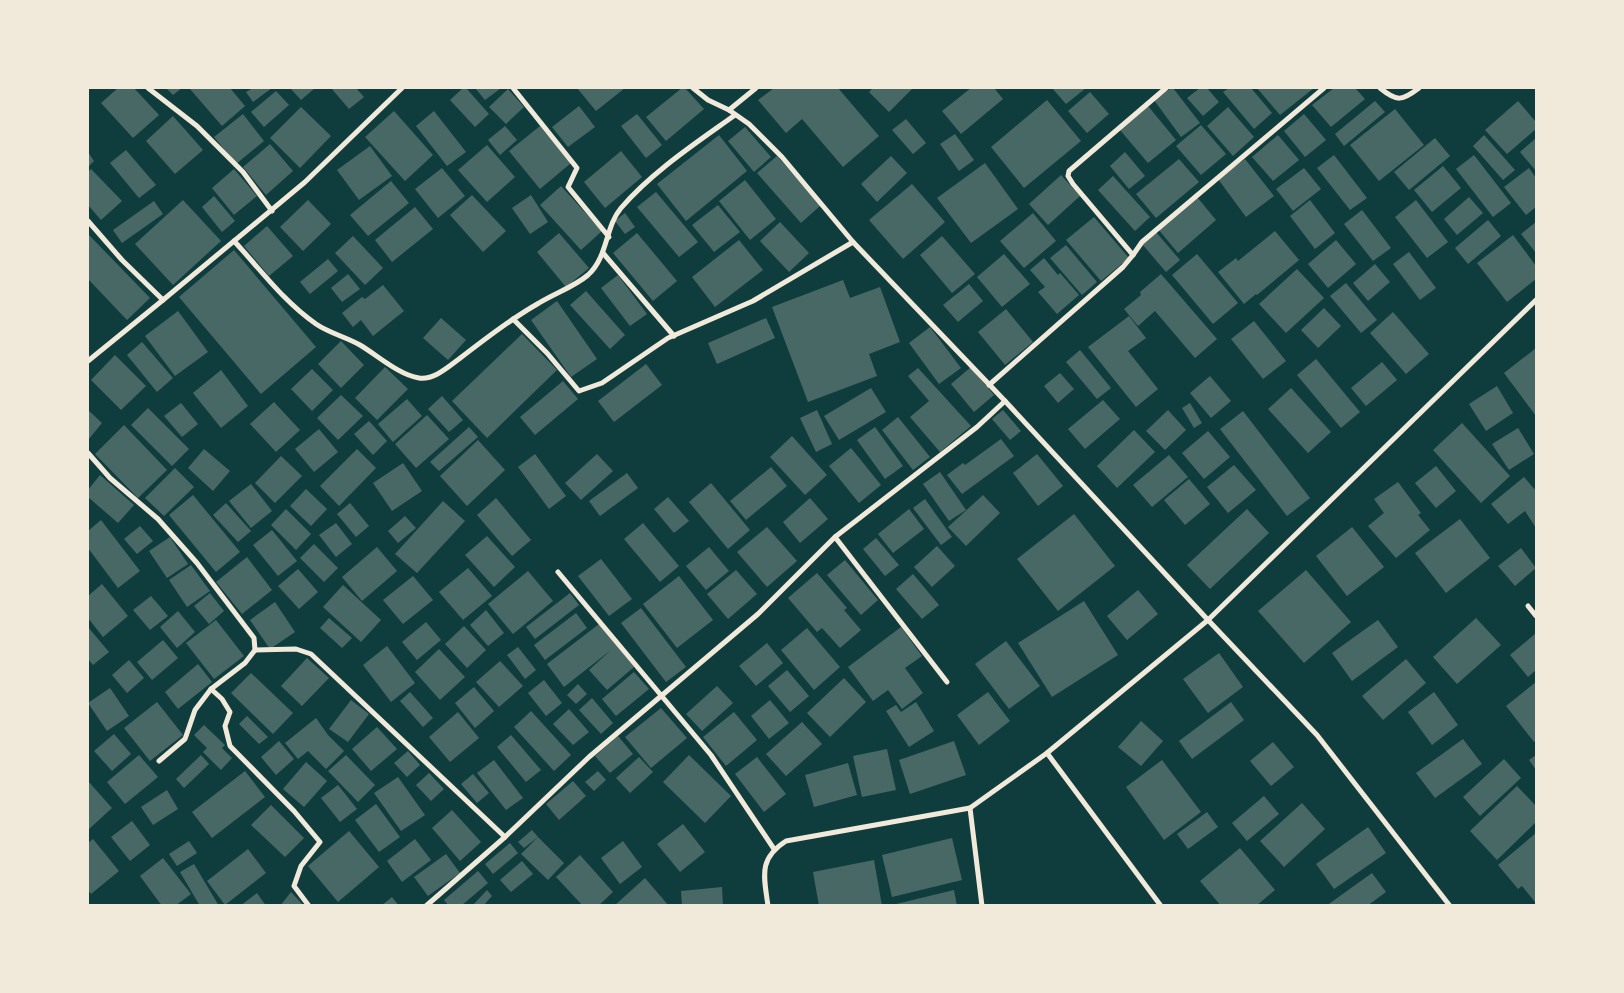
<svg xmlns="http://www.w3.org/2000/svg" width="1624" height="993" font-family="Mulish,sans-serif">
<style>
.building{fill:#486865}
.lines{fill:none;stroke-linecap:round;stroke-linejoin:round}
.minor{stroke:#f1e9da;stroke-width:5}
</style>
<rect width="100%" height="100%" fill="#0f3d3e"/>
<g class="building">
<polygon points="118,88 134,88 159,115 133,138 101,103"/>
<polygon points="166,88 182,88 173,95"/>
<polygon points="192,88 230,88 245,106 222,126 190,89"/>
<polygon points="253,88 272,88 253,102 246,92"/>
<polygon points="290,88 315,88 301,100"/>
<polygon points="331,88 356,88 364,97 349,109"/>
<polygon points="463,88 466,88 489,114 475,127 450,100"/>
<polygon points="475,88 501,88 485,100"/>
<polygon points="577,88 625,88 596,111"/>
<polygon points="682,88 685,88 704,109 666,141 646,117"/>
<polygon points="774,88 838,88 879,136 843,167 802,119 786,133 758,100"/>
<polygon points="873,88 913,88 889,112 869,92"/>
<polygon points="971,88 994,88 1003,99 961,134 942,111"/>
<polygon points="1052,88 1086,88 1066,104"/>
<polygon points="1171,88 1173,88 1200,123 1181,137 1154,100"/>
<polygon points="1200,88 1207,88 1219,102 1203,116 1187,98"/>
<polygon points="1229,88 1251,88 1272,113 1254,129 1223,92"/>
<polygon points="1257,88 1314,88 1280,115"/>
<polygon points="1334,88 1355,88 1365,99 1331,127 1312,105"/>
<polygon points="508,89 524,107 506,124 489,107"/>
<polygon points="276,91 289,105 264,127 251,112"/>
<polygon points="1090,92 1109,114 1087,133 1068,111"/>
<polygon points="1047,100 1081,141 1024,188 991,147"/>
<polygon points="1375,101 1385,112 1344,146 1335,134"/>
<polygon points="1518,101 1536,122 1536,129 1507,154 1485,130"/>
<polygon points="579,106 595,127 568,147 552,127"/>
<polygon points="1148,106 1176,140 1148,163 1120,130"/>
<polygon points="301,107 331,136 300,168 270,138"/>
<polygon points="1228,107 1254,137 1233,156 1207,126"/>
<polygon points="1395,109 1424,145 1379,181 1350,145"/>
<polygon points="394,111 433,155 405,181 365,137"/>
<polygon points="434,111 466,152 447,166 416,126"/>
<polygon points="243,114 264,141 236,164 214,137"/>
<polygon points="637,114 662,145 646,158 621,126"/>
<polygon points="1304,114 1326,140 1305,157 1284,131"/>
<polygon points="173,116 203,150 175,174 146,141"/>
<polygon points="906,119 926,143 913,154 892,130"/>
<polygon points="1201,125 1226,154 1201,175 1176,146"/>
<polygon points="505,126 517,140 500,155 488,140"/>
<polygon points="540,126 571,163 540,189 509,151"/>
<polygon points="745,127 771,157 754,172 728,141"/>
<polygon points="955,134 974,160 959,171 940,144"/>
<polygon points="719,135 747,171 686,221 657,184"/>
<polygon points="1278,135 1299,160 1273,181 1252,157"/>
<polygon points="1484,135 1515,170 1503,180 1473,146"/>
<polygon points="1435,138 1450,156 1409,190 1394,172"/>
<polygon points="1536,138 1536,171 1520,152"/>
<polygon points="270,144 293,171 266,195 243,167"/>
<polygon points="487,145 515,177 487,202 458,170"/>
<polygon points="370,146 392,176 359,200 337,170"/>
<polygon points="126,150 156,185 139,198 110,163"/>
<polygon points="621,151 642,177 605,208 584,182"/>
<polygon points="88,152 94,161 88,167"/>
<polygon points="1125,152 1145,176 1129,189 1110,166"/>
<polygon points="1334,155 1367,198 1350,210 1317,168"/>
<polygon points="1474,155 1511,203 1493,217 1456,169"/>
<polygon points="777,156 821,205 801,223 757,173"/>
<polygon points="891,156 907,173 877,202 861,184"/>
<polygon points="1179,159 1199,182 1156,218 1136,194"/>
<polygon points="1245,159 1274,196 1246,217 1218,179"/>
<polygon points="985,163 1018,209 971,243 937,198"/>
<polygon points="1443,166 1461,188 1432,212 1414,190"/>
<polygon points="442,168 465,196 438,218 415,189"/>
<polygon points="1304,168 1321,189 1293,211 1276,189"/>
<polygon points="1529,168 1536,178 1536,207 1526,215 1504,187"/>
<polygon points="91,169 122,201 101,220 88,205 88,172"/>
<polygon points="234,169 257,196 234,215 212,188"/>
<polygon points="1061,175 1080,196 1048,225 1029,204"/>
<polygon points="1113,176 1150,217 1135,231 1098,190"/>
<polygon points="745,180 776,219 750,240 719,201"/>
<polygon points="391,181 409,203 368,236 350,215"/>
<polygon points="912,184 945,222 903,259 869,220"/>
<polygon points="561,186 602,231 581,250 540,205"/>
<polygon points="656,192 698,242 679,257 637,207"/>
<polygon points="472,195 506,231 483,252 450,215"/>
<polygon points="531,195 548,222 530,234 512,208"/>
<polygon points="214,196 235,221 222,232 202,207"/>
<polygon points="1197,197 1216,220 1178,253 1158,229"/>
<polygon points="1469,197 1483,213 1457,235 1444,219"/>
<polygon points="183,200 221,241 173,285 135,244"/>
<polygon points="308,200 331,224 303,251 280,227"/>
<polygon points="1310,200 1335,233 1315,249 1290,216"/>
<polygon points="1416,200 1448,242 1427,258 1395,217"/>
<polygon points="154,201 163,214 122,243 113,230"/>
<polygon points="718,205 740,232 714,252 692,225"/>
<polygon points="415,207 433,229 392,262 375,240"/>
<polygon points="1362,210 1391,248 1373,261 1344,224"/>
<polygon points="625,213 635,227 625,234 615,221"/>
<polygon points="1033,213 1056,241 1024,268 1000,241"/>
<polygon points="1094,217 1129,258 1101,281 1066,240"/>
<polygon points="1488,220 1501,236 1468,264 1455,248"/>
<polygon points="780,222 809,253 789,272 760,241"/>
<polygon points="1536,222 1536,253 1521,234"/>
<polygon points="267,226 293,256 269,276 244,246"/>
<polygon points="1275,231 1299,260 1257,295 1256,294 1244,304 1218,272 1236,258 1238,261"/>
<polygon points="1156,232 1180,260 1166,272 1142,244"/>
<polygon points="559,233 589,268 566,287 537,252"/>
<polygon points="637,233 677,281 653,301 613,253"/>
<polygon points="88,234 150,298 127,320 88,279"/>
<polygon points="1513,235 1536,266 1536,279 1507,302 1477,263"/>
<polygon points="353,236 383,268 365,285 335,253"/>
<polygon points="942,236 975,274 952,293 920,255"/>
<polygon points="739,240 763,270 715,307 692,277"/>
<polygon points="1336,240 1356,264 1328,288 1308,264"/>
<polygon points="1066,245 1097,282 1082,295 1050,258"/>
<polygon points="234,250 316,347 261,394 179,297"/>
<polygon points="1409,252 1436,288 1420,300 1393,264"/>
<polygon points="1004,254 1030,284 1002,307 977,277"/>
<polygon points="1197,254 1238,303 1213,324 1172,275"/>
<polygon points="1044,258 1058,275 1060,273 1079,295 1057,314 1038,292 1045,287 1030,270"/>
<polygon points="328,259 338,271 310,294 300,282"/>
<polygon points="1375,264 1390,282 1368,301 1353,283"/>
<polygon points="1297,269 1324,298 1286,333 1259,304"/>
<polygon points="348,274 360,289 342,302 331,288"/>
<polygon points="1161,274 1217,339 1195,358 1155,311 1138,326 1124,309 1141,295 1140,292"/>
<polygon points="618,275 647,314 630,326 601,288"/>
<polygon points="843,280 850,298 880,287 900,342 869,354 877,376 808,402 772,307"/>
<polygon points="1346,283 1377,320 1361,333 1330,296"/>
<polygon points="969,284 983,301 958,322 943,305"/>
<polygon points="383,285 404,311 373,336 361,320 353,327 342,313 362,297 365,299"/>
<polygon points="586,291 625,335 610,349 570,305"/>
<polygon points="557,301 597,359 571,377 531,320"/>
<polygon points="1324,308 1341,326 1318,348 1301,330"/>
<polygon points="1006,309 1033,342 1005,365 978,332"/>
<polygon points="178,311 208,352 175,376 145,336"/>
<polygon points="1393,312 1429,354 1406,374 1370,333"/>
<polygon points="1129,316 1146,338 1128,351 1158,389 1136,407 1088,347"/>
<polygon points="441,318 466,340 448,360 423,338"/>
<polygon points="766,318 775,338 717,364 708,343"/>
<polygon points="1254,321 1286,361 1263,379 1231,339"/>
<polygon points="930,327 961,368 939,384 909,343"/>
<polygon points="522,334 557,370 487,438 452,401"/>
<polygon points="341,341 364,365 341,388 318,364"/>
<polygon points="142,342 173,378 157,392 127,355"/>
<polygon points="1536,348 1536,416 1504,373"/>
<polygon points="1080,350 1111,388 1097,399 1066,362"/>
<polygon points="115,355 146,386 121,410 91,380"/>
<polygon points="1316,359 1360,412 1341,428 1297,375"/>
<polygon points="1382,362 1397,380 1366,406 1351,388"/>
<polygon points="646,364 662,385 614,422 598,401"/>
<polygon points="385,367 408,389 377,420 355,398"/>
<polygon points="971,367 994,395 974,412 951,384"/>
<polygon points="918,368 971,426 940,452 910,417 929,401 908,376"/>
<polygon points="312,369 333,390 312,411 291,389"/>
<polygon points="221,370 248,406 221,428 193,393"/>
<polygon points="1060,373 1074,389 1058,403 1044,386"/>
<polygon points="1210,376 1231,401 1211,418 1190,393"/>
<polygon points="563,381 578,399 535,435 520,417"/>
<polygon points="1497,386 1513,413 1486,431 1469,404"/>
<polygon points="871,388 886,412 839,440 824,416"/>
<polygon points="1291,388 1331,432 1308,453 1268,409"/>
<polygon points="341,395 363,416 338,440 317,418"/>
<polygon points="442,396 463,420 449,432 428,409"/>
<polygon points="407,399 422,416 393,442 378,424"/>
<polygon points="1103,400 1120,419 1085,449 1068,429"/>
<polygon points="274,402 300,430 276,452 250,424"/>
<polygon points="181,403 198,424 182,437 164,416"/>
<polygon points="1190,403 1202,423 1194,428 1182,408"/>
<polygon points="148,408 189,449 172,466 131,425"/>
<polygon points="88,410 102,423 88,440"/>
<polygon points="817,410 832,444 816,452 800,418"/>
<polygon points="1003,410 1021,431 1010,440 992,419"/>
<polygon points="1168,410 1186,430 1165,450 1146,431"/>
<polygon points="1243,411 1310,498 1287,516 1220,429"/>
<polygon points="427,415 449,439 416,468 395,444"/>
<polygon points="898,417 930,457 913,470 882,430"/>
<polygon points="369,421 387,441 373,455 354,434"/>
<polygon points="1462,423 1510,476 1481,503 1433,450"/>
<polygon points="124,425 167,470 138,498 95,454"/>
<polygon points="469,427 478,437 439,471 430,462"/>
<polygon points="875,427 903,466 885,479 857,440"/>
<polygon points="1518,428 1534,454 1509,470 1492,444"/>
<polygon points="319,429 338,452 314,472 295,449"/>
<polygon points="1134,430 1155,452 1117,488 1097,466"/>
<polygon points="1208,431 1230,457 1204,479 1182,453"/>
<polygon points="792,436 827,475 805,495 770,457"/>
<polygon points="1001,439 1014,456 962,494 947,475 963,463 965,465"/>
<polygon points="478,440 505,470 467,506 440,476"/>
<polygon points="851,448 881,485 859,503 829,466"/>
<polygon points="204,449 230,471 213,491 188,468"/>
<polygon points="357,449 376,468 339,506 320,486"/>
<polygon points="535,454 566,496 549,509 518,467"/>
<polygon points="597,454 613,471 581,500 565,483"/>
<polygon points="1037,454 1063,486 1038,506 1013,473"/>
<polygon points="1169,455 1188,477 1152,507 1133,485"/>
<polygon points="281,456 302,476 275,503 255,483"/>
<polygon points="403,463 422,491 392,511 373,483"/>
<polygon points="1234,465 1256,490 1228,513 1207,487"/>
<polygon points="1436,466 1456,491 1436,508 1415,483"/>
<polygon points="771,467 787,486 746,520 730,501"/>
<polygon points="175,468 194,487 164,516 145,498"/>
<polygon points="940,472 966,510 949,521 923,484"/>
<polygon points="627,473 638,488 600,516 589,501"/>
<polygon points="100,475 134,505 118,523 88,497 88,490"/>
<polygon points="1524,477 1536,491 1536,528 1525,511 1508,524 1491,504"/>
<polygon points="1189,479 1210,504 1185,525 1164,500"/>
<polygon points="1398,482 1421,513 1418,515 1430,530 1396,558 1368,526 1384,513 1374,499"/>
<polygon points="711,483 750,530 728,549 689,502"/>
<polygon points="251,484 272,511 251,528 229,501"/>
<polygon points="306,489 327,509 311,526 290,506"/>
<polygon points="193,495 240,552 216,572 169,515"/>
<polygon points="983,495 1000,513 966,546 948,527"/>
<polygon points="668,497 689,521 674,533 654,509"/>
<polygon points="496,498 531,540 512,556 477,515"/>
<polygon points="810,498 828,519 800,543 783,522"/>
<polygon points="925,499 952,537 941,545 913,508"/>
<polygon points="443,501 465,521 417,573 395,554"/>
<polygon points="226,503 251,531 238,542 213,515"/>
<polygon points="350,503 369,526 356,537 337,514"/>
<polygon points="286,509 311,534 296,550 271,525"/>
<polygon points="909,509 924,529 893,553 878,534"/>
<polygon points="1247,509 1269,533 1210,589 1187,565"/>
<polygon points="1074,514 1115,566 1058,611 1017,559"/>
<polygon points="405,516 416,528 398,543 388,531"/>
<polygon points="1460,519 1490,558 1446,593 1415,553"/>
<polygon points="101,520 140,571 118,588 88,548 88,531"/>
<polygon points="336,523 352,544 336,557 319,535"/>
<polygon points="643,523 679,566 660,582 624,539"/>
<polygon points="140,526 153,541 137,554 124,539"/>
<polygon points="767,527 797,561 767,587 737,552"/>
<polygon points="1352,527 1384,567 1347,596 1316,556"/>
<polygon points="272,530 297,561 278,576 253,545"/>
<polygon points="487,536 515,567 494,587 465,555"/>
<polygon points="170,537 188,564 167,578 149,551"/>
<polygon points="876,538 899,565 885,576 863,549"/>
<polygon points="314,544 338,568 324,582 300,558"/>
<polygon points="937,546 955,566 932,587 914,567"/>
<polygon points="377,547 397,571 362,601 342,577"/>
<polygon points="709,547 729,571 706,590 686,566"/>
<polygon points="1521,548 1536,568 1515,586 1498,566"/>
<polygon points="247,557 272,590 242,614 216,582"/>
<polygon points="601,559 632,599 609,616 578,576"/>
<polygon points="845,560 878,600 861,615 827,575"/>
<polygon points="191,565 210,591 187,607 169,580"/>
<polygon points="468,568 492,596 463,620 439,592"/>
<polygon points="298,569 318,592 299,609 278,586"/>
<polygon points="736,570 757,594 728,619 707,594"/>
<polygon points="1306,570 1351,622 1304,663 1258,611"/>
<polygon points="528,571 553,601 513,634 488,604"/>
<polygon points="817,573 847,608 844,610 861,630 840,648 822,628 817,632 788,598"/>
<polygon points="913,574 939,605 922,619 896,589"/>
<polygon points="413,576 433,600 403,624 383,600"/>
<polygon points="679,576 713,620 677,648 643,604"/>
<polygon points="102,584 128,616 103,637 88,618 88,596"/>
<polygon points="343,585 381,620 361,642 323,607"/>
<polygon points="1138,590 1158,614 1127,640 1107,616"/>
<polygon points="210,593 224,611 209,624 194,606"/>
<polygon points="570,593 579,605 535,639 526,627"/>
<polygon points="151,596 168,616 150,630 133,610"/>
<polygon points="1084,601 1118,655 1052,697 1018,643"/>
<polygon points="275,602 295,632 270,649 250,620"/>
<polygon points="641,608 686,667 666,682 621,623"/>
<polygon points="486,610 504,633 488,646 470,625"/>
<polygon points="178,611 195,632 177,648 160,627"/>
<polygon points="576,613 587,628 545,660 534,645"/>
<polygon points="329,618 352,638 342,648 320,628"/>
<polygon points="1476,618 1501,645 1457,684 1433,657"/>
<polygon points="216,620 244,656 214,679 186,643"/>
<polygon points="1378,620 1398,647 1352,681 1332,653"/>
<polygon points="426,622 441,640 417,660 402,642"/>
<polygon points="599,624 634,667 607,690 589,670 611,650 564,687 547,664"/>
<polygon points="464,626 486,650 467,668 445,644"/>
<polygon points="88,627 109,652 93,665 88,659"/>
<polygon points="901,627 922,656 905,668 923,693 902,709 888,690 873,701 848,667"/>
<polygon points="807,628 840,667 814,690 781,650"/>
<polygon points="1536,633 1536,670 1528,677 1510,655"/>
<polygon points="163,640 178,658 152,680 137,662"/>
<polygon points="1006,641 1040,686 1009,709 975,664"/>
<polygon points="767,643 783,663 756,686 739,666"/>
<polygon points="387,646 415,683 391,702 363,665"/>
<polygon points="518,647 536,670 525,679 507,655"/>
<polygon points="439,649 465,677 440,700 415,672"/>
<polygon points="1219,653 1243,687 1208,713 1183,679"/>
<polygon points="307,658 329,678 302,706 281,686"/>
<polygon points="1406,659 1426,683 1383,720 1362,696"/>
<polygon points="129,660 144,678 127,693 112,675"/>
<polygon points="500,661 523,686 499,707 476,682"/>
<polygon points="198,664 212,682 178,709 165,692"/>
<polygon points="787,670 809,696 790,712 768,686"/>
<polygon points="634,672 649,689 616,716 602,699"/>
<polygon points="251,673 293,713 273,734 231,693"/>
<polygon points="844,678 866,702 830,737 807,713"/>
<polygon points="544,680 562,703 546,716 528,693"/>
<polygon points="1536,682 1536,740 1534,742 1506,706"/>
<polygon points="578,684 587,694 576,704 567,695"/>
<polygon points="717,686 733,703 702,731 686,714"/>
<polygon points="474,687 494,711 475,728 455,703"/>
<polygon points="110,688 129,716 107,731 88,703"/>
<polygon points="410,692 433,718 423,727 400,701"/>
<polygon points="988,692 1010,721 979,745 957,715"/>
<polygon points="1434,692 1458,725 1432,745 1408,712"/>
<polygon points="592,698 613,723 601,734 579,710"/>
<polygon points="351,700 369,714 348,742 329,729"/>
<polygon points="770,700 789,723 769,739 751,716"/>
<polygon points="157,702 183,735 150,761 124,728"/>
<polygon points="916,702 934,731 909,747 886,711 896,705 901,712"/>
<polygon points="1231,702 1244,720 1192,759 1179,741"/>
<polygon points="661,708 687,738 651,768 625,737"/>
<polygon points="569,709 589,732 573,745 553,724"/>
<polygon points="531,711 571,755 554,771 514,727"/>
<polygon points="458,712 479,738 450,762 429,737"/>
<polygon points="734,712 757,740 726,766 703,737"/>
<polygon points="247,716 268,737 259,744 239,724"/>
<polygon points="316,718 328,735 344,751 326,769 308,751 298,759 285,743"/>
<polygon points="1141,721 1163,741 1141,766 1118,747"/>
<polygon points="802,722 822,744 786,776 766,754"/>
<polygon points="204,725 225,745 222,748 232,758 221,770 203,752 207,748 194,735"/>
<polygon points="377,727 397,749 371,771 352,749"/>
<polygon points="114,734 131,754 112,771 94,751"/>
<polygon points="511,735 541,770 526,782 497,747"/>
<polygon points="618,736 633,754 610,773 595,756"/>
<polygon points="1463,739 1482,764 1435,798 1416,773"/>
<polygon points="279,741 294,759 276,775 261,757"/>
<polygon points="954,741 966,775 910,794 899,760"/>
<polygon points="1273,742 1294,767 1271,786 1250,761"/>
<polygon points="887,749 896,790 862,797 853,756"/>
<polygon points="408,751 420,765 407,777 394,763"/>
<polygon points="139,755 158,777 125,804 107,782"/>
<polygon points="201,755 209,764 184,788 176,779"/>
<polygon points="346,755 375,785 358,802 328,771"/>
<polygon points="689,755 731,796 705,823 663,782"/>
<polygon points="1536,755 1536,770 1529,760"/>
<polygon points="639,757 653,772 630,793 616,778"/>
<polygon points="757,757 786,794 764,812 735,774"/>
<polygon points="1504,759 1521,778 1480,816 1463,797"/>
<polygon points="494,760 523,798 506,810 477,773"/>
<polygon points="1162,760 1201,812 1164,840 1126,787"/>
<polygon points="306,762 327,781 304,807 283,789"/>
<polygon points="848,763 857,795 814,807 805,775"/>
<polygon points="245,771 265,797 212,838 192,812"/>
<polygon points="598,771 606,780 594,791 585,782"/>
<polygon points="429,773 444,789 431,801 416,785"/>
<polygon points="473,774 489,793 477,803 461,784"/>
<polygon points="398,777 425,815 401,831 374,793"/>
<polygon points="88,781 112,808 88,830"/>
<polygon points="573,781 586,796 559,820 546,804"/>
<polygon points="338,785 357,809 340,822 321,798"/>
<polygon points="1517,786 1536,806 1536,822 1497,860 1470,831"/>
<polygon points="167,790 178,809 153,825 141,807"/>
<polygon points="1264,796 1279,814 1247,841 1232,823"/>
<polygon points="1302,803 1325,829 1284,867 1260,841"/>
<polygon points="376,804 400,837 379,852 355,820"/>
<polygon points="271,805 304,838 285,857 251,825"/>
<polygon points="452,810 481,842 460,861 432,828"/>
<polygon points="1207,812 1218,827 1188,849 1177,834"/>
<polygon points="132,821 150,845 130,861 111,837"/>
<polygon points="683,824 705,852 680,872 657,844"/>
<polygon points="1368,827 1386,853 1334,889 1316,864"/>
<polygon points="532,830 538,837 524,848 518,842"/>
<polygon points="349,831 379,867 338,902 308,866"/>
<polygon points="1536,833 1536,901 1535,902 1522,886 1518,889 1498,865"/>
<polygon points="538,837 564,863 548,880 521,854"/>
<polygon points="952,838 962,880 892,897 882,855"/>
<polygon points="93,839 119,871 91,894 88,890 88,843"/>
<polygon points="415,839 431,860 402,882 387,861"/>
<polygon points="189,841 197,853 177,866 169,854"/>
<polygon points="623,841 642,867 620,884 601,858"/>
<polygon points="510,843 518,853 493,874 485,864"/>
<polygon points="1240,848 1275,890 1256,906 1221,906 1200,881"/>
<polygon points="248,849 266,873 225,905 207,881"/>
<polygon points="446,854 460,873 428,896 414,877"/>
<polygon points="580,855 613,892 598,906 583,906 556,877"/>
<polygon points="163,858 191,894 175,906 162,906 140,876"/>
<polygon points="874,860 882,906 819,906 813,872"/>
<polygon points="522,861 533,874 511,892 500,880"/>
<polygon points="194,864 219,906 200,906 180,872"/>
<polygon points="478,871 488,883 461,906 449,906 444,900"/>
<polygon points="1372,873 1386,892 1367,906 1326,906"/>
<polygon points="645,878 669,906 614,906"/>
<polygon points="722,887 723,906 682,906 681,891"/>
<polygon points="487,890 492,896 483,906 472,906"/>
<polygon points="954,890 957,906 892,906 892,905"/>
<polygon points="291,892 304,906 280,906"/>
<polygon points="257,893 266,906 240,906"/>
<polygon points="392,897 399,906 381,906"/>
</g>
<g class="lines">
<g class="minor">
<polyline points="148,88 197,126 243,172 272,211"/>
<polyline points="513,88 577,168 568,187 609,237"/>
<polyline points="693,88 708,100 729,110 749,124 782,157 853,242 1005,401 1208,620 1317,735 1450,906"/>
<path d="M1380,88c17,14 22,13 39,0"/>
<polyline points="729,110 756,88"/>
<polyline points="88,221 122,260 163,300"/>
<path d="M234,241c26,28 50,61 82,83 13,9 30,13 44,21 17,10 39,30 59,33 15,2 29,-11 40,-19 26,-20 52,-40 80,-56 16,-10 35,-16 49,-28 20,-18 17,-48 33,-67 32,-37 75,-65 114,-93"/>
<polyline points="603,253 674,336"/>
<polyline points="1133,255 1073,184 1068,176 1069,171 1166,88"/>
<polyline points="513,319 547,353 579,391 602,383 668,338 753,301 853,242"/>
<polyline points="88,361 163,300 305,182 402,88"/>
<polyline points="989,385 1123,267 1133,255 1142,242 1324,88"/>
<polyline points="88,453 110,478 158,519 197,563 254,638 255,650 245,663 211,689 195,710 185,739 159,761"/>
<polyline points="835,537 947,682"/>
<polyline points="558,572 711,755 774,849"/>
<polyline points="1528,606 1536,616"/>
<polyline points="255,650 296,649 311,654 505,837"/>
<polyline points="211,689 222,699 230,712 225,726 230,746 294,811 320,842 301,866 294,886 309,906"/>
<polyline points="1047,753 1161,906"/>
<polyline points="970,808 982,906"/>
<polyline points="426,906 505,837 589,757 758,614 835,537 977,427 1005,401"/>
<path d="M768,906c-4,-30 -10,-47 18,-65l184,-33 77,-55 161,-133 328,-320"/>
</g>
</g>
<rect width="1624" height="993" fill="none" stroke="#f1e9da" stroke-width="178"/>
</svg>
